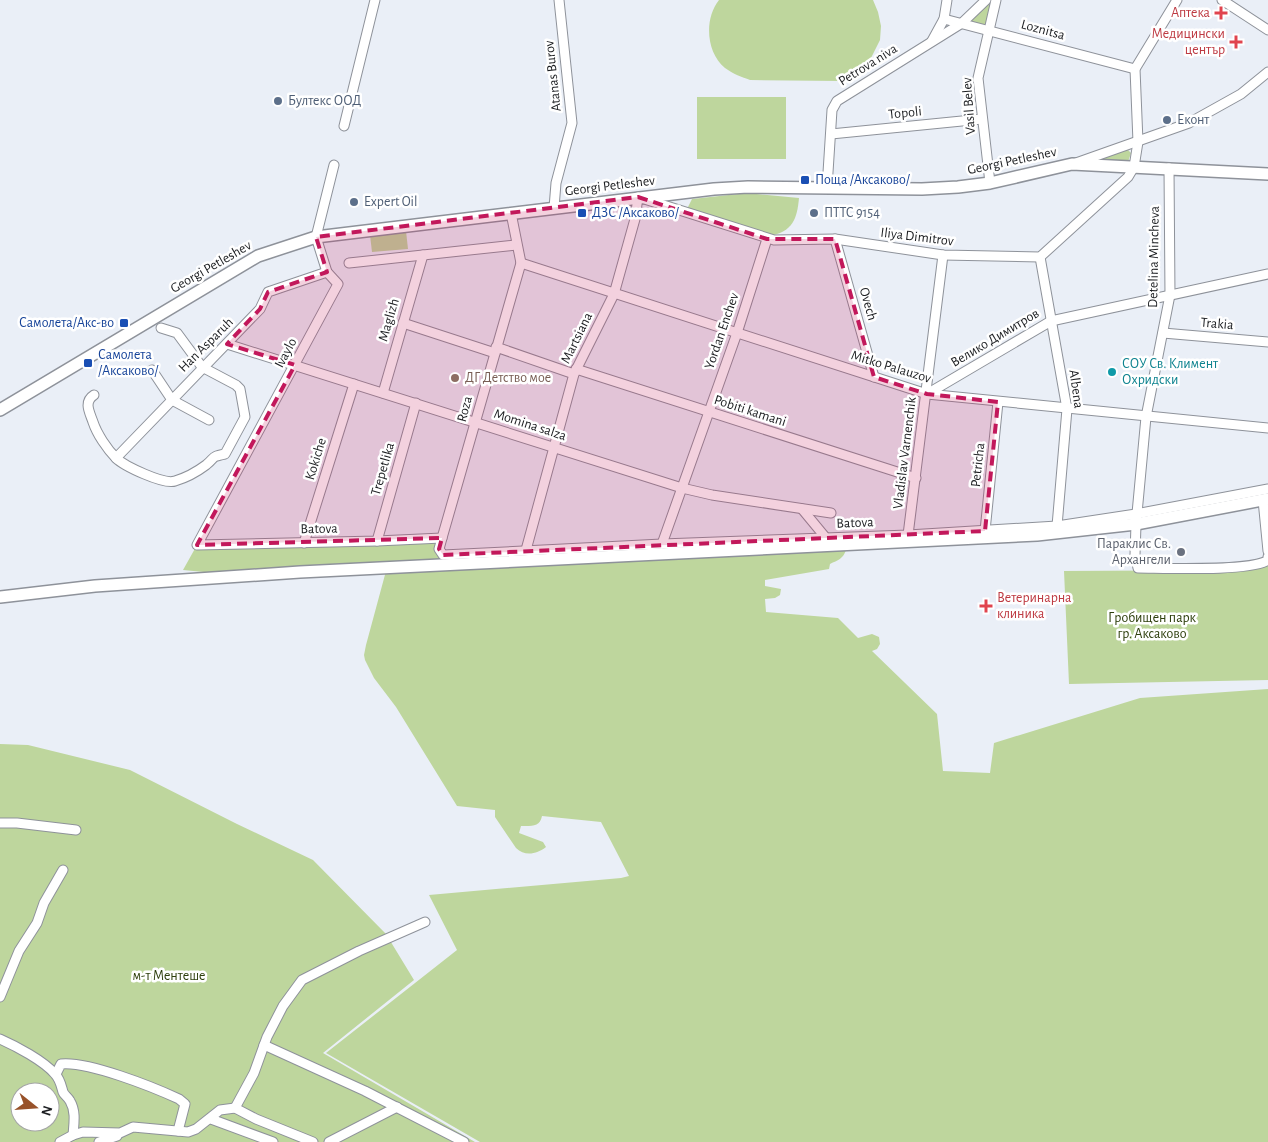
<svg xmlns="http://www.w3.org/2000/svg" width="1268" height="1142" font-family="'Alegreya Sans',sans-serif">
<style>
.green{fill:#bed69d;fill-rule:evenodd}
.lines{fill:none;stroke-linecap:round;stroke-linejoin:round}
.minor-casing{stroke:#8e929a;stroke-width:11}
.major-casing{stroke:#8e929a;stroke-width:14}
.minor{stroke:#fff;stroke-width:9}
.major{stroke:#fff;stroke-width:11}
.marked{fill:#c2185b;fill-opacity:0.2;stroke:#c2185b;stroke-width:4;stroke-dasharray:10 6;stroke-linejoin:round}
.health-dot{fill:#e0444e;stroke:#fff;stroke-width:2}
.service-dot{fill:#5c6f8a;stroke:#fff;stroke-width:2}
.transit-dot{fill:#1a4fb4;stroke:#fff;stroke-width:2}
.culture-dot{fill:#0f9aa8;stroke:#fff;stroke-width:2}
.education-dot{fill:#8d6e63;stroke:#fff;stroke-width:2}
.worship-dot{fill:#6b7280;stroke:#fff;stroke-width:2}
.labels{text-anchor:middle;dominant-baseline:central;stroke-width:5;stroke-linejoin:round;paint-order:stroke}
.health-label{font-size:14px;fill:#be3a42;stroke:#fff;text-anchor:end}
.street-label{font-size:14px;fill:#1c1e21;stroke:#fff}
.service-label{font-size:14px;fill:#4e5e75;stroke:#fff;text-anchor:start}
.transit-label{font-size:14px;fill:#164399;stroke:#fff;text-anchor:start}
.culture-label{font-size:14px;fill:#0d838f;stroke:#fff;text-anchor:start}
.education-label{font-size:14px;fill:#785e54;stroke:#fff;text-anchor:start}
.worship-label{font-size:14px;fill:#5b616d;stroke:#fff;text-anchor:end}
.park-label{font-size:14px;fill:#2e3f0d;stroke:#fff}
</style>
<rect width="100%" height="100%" fill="#eaeff7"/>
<g class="green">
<path d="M719,0h154l5,12 3,14 -1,14 -12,24 -12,10 -15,7 -91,-1c-8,-3 -17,-6 -25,-12 -19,-16 -21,-49 -6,-68z"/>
<polygon points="986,0 996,0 989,30 962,23"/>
<rect x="697" y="97" width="89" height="62"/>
<polygon points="1128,150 1131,153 1128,162 1101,161 1103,157"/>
<path d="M747,193l52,5c-2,21 -6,33 -29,38l-83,-27 5,-10z"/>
<polygon points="406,231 408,249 372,252 370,235"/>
<polygon points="1268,489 1268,494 1133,520 1047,533 214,573 183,570 197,545 377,541 442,538 439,549 440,553 443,555 985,531 1057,526 1136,514"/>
<path d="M846,550c-3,9 -8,10 -16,14l-1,5 -64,11v6l16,3 -1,6 -5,3 -10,1 1,13 72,6 20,20 14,-4 7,3 1,7 -3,5 -5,2 65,63 6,57 47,2 4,-30 146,-45 128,-9v453h-788l-154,-89 131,-103 -28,-55 192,-17 8,-2 -28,-54 -59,-6c-2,11 -10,10 -21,10l-2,7 24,9 3,5c-9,7 -21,10 -30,1l-21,-31v-7l-38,-4 -61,-99 -22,-29 -9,-18 -1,-5 2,-10 20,-74z"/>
<polygon points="1268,565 1268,680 1069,684 1064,571 1247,570"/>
<path d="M0,744l28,1 102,25 107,54 76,36 73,74 28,46 -91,73 152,89h-475zM20,1092h30v30h-30z"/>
</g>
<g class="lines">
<defs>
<g id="minor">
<polyline points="1222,0 1268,30"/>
<polyline points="944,19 1135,69"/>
<polyline points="932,41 944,19 947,0"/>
<polyline points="344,126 375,0"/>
<polyline points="831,134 982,119"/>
<polyline points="1076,163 1189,123 1241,94 1268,72"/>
<polyline points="334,165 316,237 327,272 338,284 197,545 377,541 442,538"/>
<path d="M1169,168l1,127 -24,122 -10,107 -1,31 3,13c24,0 114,4 130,-8v-3"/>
<polyline points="990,183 978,78 996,0"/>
<polyline points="827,188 832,110 837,101 962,23 986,0"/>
<polyline points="554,208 556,183 572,123 559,0"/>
<polyline points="511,213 521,263 442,538 439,549 443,555 662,544 908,535 1057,526 1136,514 1268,489"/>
<polyline points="835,239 874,377"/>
<polyline points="1040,257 1067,409 1057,526"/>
<polyline points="349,263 516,245"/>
<polyline points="521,263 927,394 1268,428"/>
<polyline points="403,323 495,353"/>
<polyline points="1163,333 1268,342"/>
<polyline points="227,344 682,488 712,495 831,513"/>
<polyline points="496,347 574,374"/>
<polyline points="576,369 916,478"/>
<polyline points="152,370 172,400 209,420"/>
<polyline points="383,393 423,255"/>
<polyline points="927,394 1051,321 1268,274"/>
<path d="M94,395c-11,7 -4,18 -1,27 4,12 14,27 23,36 8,8 48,27 59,23 10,-3 23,-10 31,-16 10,-8 4,-8 19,-11l20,-37 -5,-28 -4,-4 -34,-18 -25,-34 -16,-5"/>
<polyline points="116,458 260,309 268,292 327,272"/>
<polyline points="1263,500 1268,551"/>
<polyline points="802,509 826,538"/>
<polyline points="985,531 998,402"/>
<polyline points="908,535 943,255"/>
<polyline points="377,541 416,403"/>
<polyline points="304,543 354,384"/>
<polyline points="662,544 737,333 767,239"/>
<polyline points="526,550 574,374 614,294 635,219 638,197 774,240 835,239 943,255 1040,257 1128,177 1134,167 1138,142 1135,69 1177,0"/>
<polyline points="0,823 17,823 76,830"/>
<polyline points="0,997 19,951 37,923 44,903 63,870"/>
<path d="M0,1039c16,7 44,22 55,35 5,5 6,11 8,18 1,3 5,5 7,9 6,10 4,22 3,34"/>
<polyline points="264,1045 365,1091 464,1142"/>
<path d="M56,1074l5,-10c27,-3 92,23 118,35l6,5 -7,27"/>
<polyline points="235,1108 254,1073 267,1037 283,1006 302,980 359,951 425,922"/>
<polyline points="211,1119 273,1142"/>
<polyline points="60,1142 73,1135 83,1132 120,1133 133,1127 188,1132 196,1129 220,1110 235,1108 256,1119 313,1142"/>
<polyline points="99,1142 117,1136"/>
<polyline points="329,1142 397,1107"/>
</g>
<g id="major">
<polyline points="0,410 258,256 316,237 714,189 748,187 922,189 958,187 990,183 1072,164 1268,174"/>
<polyline points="0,597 95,586 300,572 1037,535 1136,524 1268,499"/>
</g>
</defs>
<use href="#minor" class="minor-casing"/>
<use href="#major" class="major-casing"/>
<use href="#minor" class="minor"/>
<use href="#major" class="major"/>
</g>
<path class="marked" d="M638,197l129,42h68l39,138 53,17 71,8 -13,129 -542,24 -4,-6 3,-11 -245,7 98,-180 -68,-21 33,-35 8,-17 59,-20 -11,-35z"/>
<g class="health-dot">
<path d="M1218.5 5.5h5v5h5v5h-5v5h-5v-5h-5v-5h5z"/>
<path d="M1233.5 34.5h5v5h5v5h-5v5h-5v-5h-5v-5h5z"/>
<path d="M983.5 598.5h5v5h5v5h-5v5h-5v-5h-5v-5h5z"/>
</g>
<g class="service-dot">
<circle cx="278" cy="101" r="5"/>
<circle cx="1167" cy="120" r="5"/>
<circle cx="354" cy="202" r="5"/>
<circle cx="814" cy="213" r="5"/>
</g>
<g class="transit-dot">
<rect x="800" y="175" width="10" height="10" rx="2.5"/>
<rect x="577" y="208" width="10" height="10" rx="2.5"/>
<rect x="119" y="318" width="10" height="10" rx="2.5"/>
<rect x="83" y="358" width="10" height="10" rx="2.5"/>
</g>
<circle class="culture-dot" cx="1112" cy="372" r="5"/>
<circle class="education-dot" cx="455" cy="378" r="5"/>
<circle class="worship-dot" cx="1181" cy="552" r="5"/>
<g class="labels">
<g class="health-label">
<text x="1210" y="13">Аптека</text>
<text x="1225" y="34">Медицински<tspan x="1225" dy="16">център</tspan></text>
<text x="997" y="598" text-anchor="start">Ветеринарна<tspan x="997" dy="16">клиника</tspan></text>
</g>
<g class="street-label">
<text transform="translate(1043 30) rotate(15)">Loznitsa</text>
<text transform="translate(868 65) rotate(-32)">Petrova niva</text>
<text transform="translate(553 76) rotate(-96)">Atanas Burov</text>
<text transform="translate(969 106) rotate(-94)">Vasil Belev</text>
<text transform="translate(905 113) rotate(-6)">Topoli</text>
<text transform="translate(1012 161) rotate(-12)">Georgi Petleshev</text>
<text transform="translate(610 186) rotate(-7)">Georgi Petleshev</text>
<text transform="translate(917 237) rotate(7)">Iliya Dimitrov</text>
<text transform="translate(1154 257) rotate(-89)">Detelina Mincheva</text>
<text transform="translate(211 267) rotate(-30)">Georgi Petleshev</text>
<text transform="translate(868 304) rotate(74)">Ovech</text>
<text transform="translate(389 320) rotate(-74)">Maglizh</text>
<text transform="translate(1217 324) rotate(5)">Trakia</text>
<text transform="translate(722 331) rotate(-71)">Yordan Enchev</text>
<text transform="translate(577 338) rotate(-64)">Martsiana</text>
<text transform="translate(995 338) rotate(-31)">Велико Димитров</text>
<text transform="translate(206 345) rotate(-45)">Han Asparuh</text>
<text transform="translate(286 353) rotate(-62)">Ivaylo</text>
<text transform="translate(891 367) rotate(17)">Mitko Palauzov</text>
<text transform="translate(1076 389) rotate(82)">Albena</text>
<text transform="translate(465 409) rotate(-75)">Roza</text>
<text transform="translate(750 411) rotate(18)">Pobiti kamani</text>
<text transform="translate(530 425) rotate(18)">Momina salza</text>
<text transform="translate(905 453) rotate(-83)">Vladislav Varnenchik</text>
<text transform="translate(316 459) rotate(-73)">Kokiche</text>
<text transform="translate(978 465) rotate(-84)">Petricha</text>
<text transform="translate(383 469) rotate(-74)">Trepetlika</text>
<text transform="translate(855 523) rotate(-2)">Batova</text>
<text transform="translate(319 529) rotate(-1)">Batova</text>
</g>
<g class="service-label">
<text x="288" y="101">Бултекс ООД</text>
<text x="1177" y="120">Еконт</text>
<text x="364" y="202">Expert Oil</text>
<text x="824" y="213">ПТТС 9154</text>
</g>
<g class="transit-label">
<text x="815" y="180">Поща /Аксаково/</text>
<text x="592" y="213">ДЗС /Аксаково/</text>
<text x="114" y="323" text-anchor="end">Самолета/Акс-во</text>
<text x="98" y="355">Самолета<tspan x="98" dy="16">/Аксаково/</tspan></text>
</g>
<g class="culture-label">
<text x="1122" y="364">СОУ Св. Климент<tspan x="1122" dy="16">Охридски</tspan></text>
</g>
<g class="education-label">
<text x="465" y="378">ДГ Детство мое</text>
</g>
<g class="worship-label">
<text x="1171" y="544">Параклис Св.<tspan x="1171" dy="16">Архангели</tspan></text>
</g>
<g class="park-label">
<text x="1152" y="618">Гробищен парк<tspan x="1152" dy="16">гр. Аксаково</tspan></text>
<text x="169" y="976">м-т Ментeше</text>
</g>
</g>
<g transform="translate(35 1107) rotate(107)"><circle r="24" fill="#ffffff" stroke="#a4a5a6"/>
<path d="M0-4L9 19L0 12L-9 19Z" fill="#98522a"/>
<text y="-8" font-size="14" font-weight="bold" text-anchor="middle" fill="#1c1e21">N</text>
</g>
</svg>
